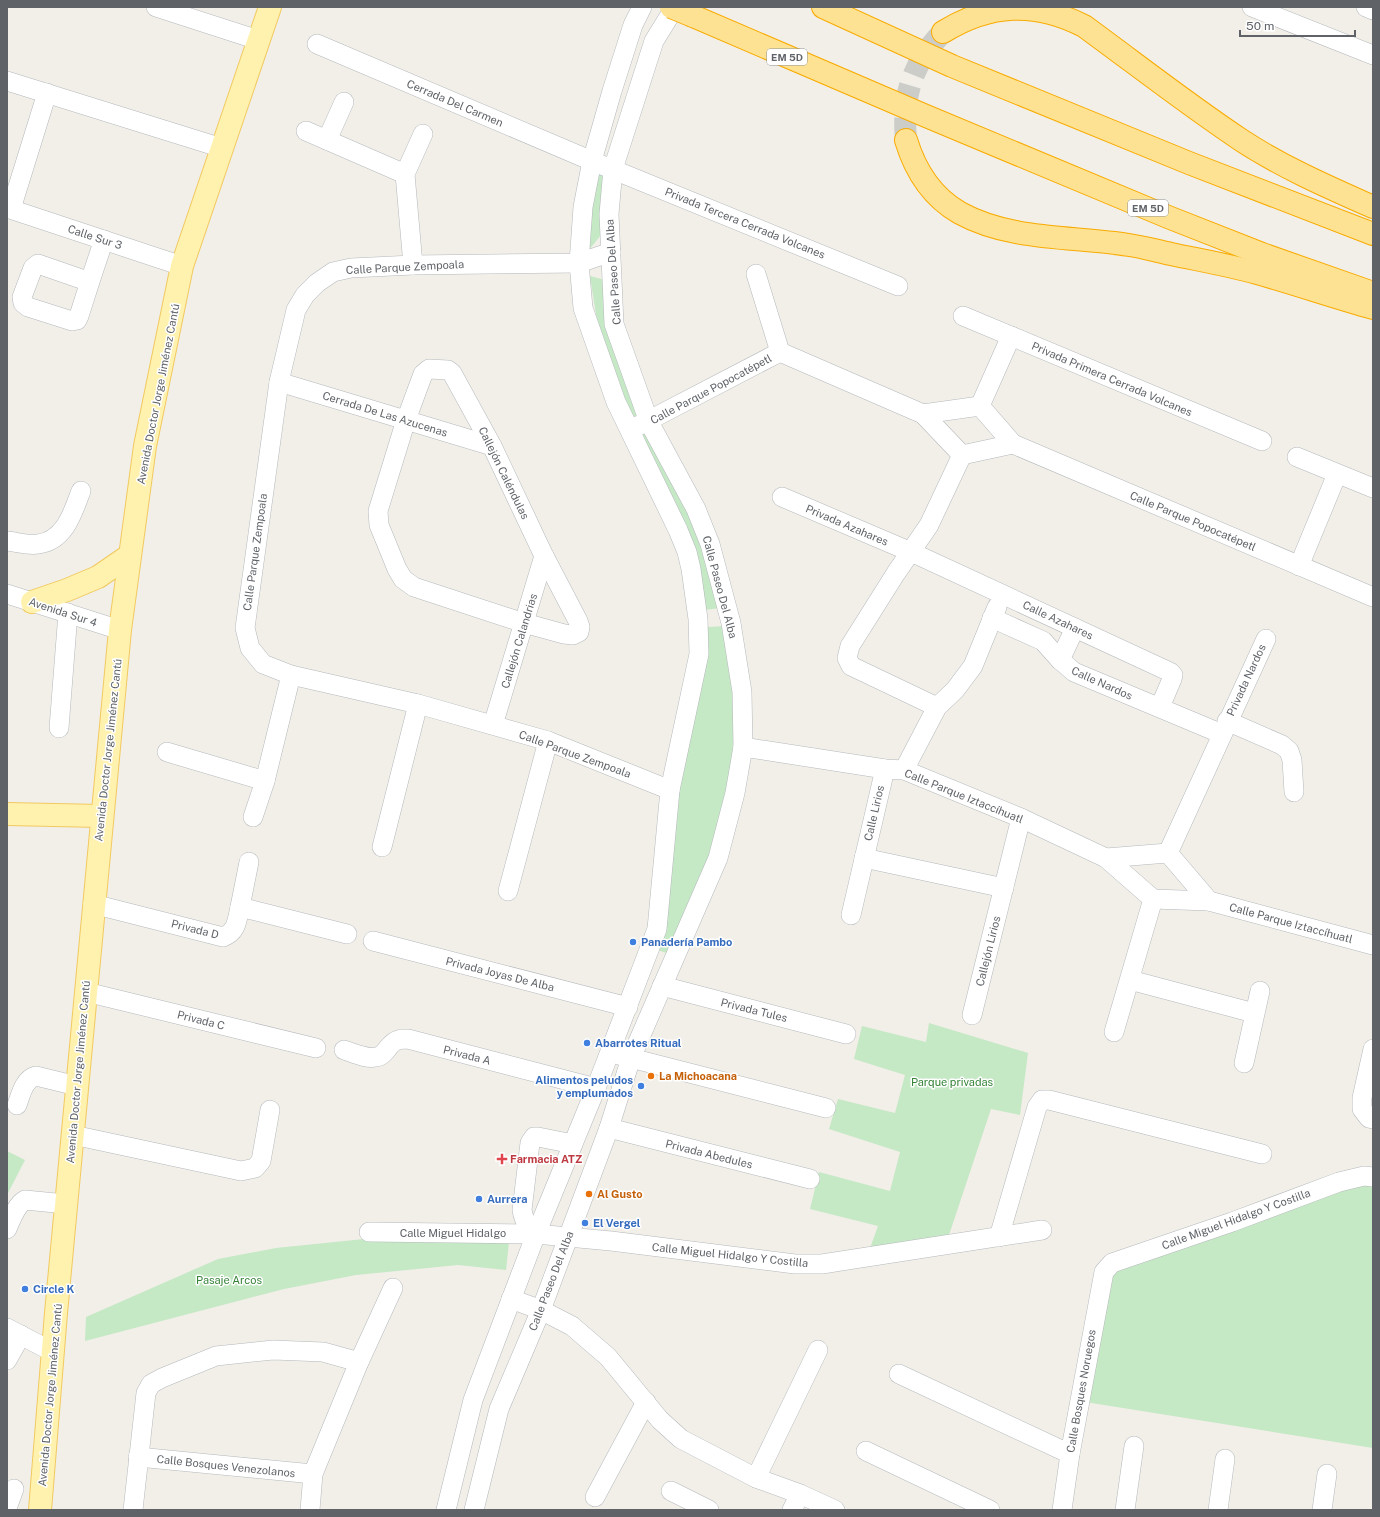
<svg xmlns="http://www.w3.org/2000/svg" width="1380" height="1517" font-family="'Public Sans',sans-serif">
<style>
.green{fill:#c5e8c5}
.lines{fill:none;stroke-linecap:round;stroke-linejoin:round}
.highway-tunnel{stroke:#ccccc8;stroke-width:22;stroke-dasharray:22 11;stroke-linecap:butt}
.minor-casing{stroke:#b5b8bc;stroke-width:20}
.major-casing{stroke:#f2c960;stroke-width:24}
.highway-casing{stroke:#f9ab00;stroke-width:24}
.minor{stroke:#fff;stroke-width:19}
.major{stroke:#fff2af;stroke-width:22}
.highway{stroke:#fde293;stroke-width:22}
.highway-bridge-casing{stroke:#f9ab00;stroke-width:24;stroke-linecap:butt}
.highway-bridge{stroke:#fde293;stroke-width:22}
.shop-dot{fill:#3f7fe0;stroke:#fff;stroke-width:1.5}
.food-dot{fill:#e8710a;stroke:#fff;stroke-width:1.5}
.health-dot{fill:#e0444e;stroke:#fff;stroke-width:1.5}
.labels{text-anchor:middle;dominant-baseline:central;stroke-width:3;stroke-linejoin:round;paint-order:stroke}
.shield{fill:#fff;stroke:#8f9295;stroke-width:1}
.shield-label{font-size:10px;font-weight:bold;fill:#5f6368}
.street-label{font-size:11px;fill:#5f6368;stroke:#fff}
.shop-label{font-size:11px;font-weight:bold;fill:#366cbe;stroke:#fff;text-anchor:start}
.food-label{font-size:11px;font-weight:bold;fill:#c56008;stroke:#fff;text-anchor:start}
.park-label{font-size:11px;fill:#348238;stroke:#fff}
.health-label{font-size:11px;font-weight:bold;fill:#be3a42;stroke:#fff;text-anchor:start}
</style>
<rect width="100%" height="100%" fill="#f1efe8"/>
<g class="green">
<polygon points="594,172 606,175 601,235 588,251"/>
<polygon points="590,276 605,280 643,414 631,418 597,321"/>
<polygon points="650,428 703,535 722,608 703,610 638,434"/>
<polygon points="726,626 739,697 734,787 717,857 672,955 655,949 675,804 708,627"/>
<polygon points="929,1023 1028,1053 1020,1115 991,1109 949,1235 869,1251 878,1226 810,1209 819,1172 890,1191 900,1152 829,1129 838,1099 895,1113 905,1075 854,1059 862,1026 926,1042"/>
<polygon points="7,1151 25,1160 7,1195"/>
<polygon points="1373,1177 1373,1448 1079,1401 1104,1272"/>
<polygon points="364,1239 509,1242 506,1270 458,1265 356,1275 284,1289 85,1341 86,1317 218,1259 276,1248"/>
</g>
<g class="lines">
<path class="highway-tunnel" d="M906,140c-4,-45 6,-76 37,-108"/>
<defs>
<g id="minor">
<polyline points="156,7 258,40"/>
<polyline points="1252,7 1373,55"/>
<polyline points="1366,7 1373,10"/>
<polyline points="317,44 592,161 898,286"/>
<polyline points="7,81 222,148"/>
<polyline points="306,131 405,174"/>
<polyline points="327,140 344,102"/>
<polyline points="7,208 182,266"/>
<polyline points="11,209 47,93"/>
<polyline points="611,252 579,263 413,265 351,268 333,272 317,283 305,295 296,310 279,382 245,628 250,648 263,664 291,675 418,704 548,741 670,790"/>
<polyline points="413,265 405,174 423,134"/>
<polyline points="756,274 780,352"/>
<path d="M90,282l-52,-18 -5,4 -11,29 1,6 5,4 44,14 5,-1 2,-4c8,-25 16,-51 25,-76"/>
<polyline points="963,316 1262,441"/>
<polygon points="429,369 448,370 452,373 492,446 544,556 578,621 580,627 579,632 573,635 564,634 524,623 414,587 403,579 397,569 379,525 378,511 406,420 423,374"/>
<polyline points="279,382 492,446"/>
<polyline points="980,406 1011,336"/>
<polyline points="923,414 980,406 1013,444 1373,597"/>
<polyline points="638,426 780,352 923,414 962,455 1013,444"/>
<polyline points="1297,457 1373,488"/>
<polyline points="782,497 911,552 1170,672 1173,675 1172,679 1160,707"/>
<path d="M7,541c10,1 22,5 31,3 27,-3 35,-32 43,-53"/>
<polyline points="1299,566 1337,474"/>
<polyline points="7,594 120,630"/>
<polyline points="992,618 1043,641 1060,660 1074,672 1222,734"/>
<polyline points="1060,660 1075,628"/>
<polyline points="937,707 851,666 847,658 850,646 896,573 929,525 962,455"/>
<polyline points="1227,721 1282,745 1289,751 1292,760 1294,792"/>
<polyline points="493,725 544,556"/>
<polyline points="59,728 68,613"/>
<polyline points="743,747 885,769 904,770 1021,818 1106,858 1153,899 1209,901 1373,945"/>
<polyline points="167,752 265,781"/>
<polyline points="904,770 937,707 955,690 973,666 997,607"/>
<polyline points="253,817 265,781 291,675"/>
<polyline points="382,847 418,704"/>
<polyline points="1168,853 1266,639"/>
<polyline points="864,858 1004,888"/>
<polyline points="1106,858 1168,853 1209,901"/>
<polyline points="508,891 548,741"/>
<path d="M93,904l130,33c14,-5 14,-17 17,-30l107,27"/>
<polyline points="240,907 249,862"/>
<polyline points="851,915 885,769"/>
<polyline points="373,941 628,1007"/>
<polyline points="1130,980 1254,1013"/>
<polyline points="662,986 846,1034"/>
<polyline points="86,992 316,1048"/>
<polyline points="972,1015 1021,818"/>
<polyline points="1114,1032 1153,899"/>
<polyline points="1373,1049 1362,1098 1362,1109 1369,1118 1373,1119"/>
<path d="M344,1050c10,3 21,9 32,7 10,-1 12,-14 22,-17 3,-1 7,-1 10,-1l188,49"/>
<polyline points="619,1055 826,1108"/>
<polyline points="1244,1063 1260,991"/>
<path d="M17,1105c4,-11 7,-26 19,-29l41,10"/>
<polyline points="609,1128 810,1179"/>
<polyline points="73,1135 241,1171 255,1168 261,1161 270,1110"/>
<path d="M7,1229c4,-9 9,-24 18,-29l41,4"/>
<polyline points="369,1232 536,1234 611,1241 795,1264 822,1264 1042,1230"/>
<path d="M536,1234c-8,-8 -12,-12 -14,-24l8,-67 4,-6h4l35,7"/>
<polyline points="999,1237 1037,1107 1042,1100 1049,1100 1262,1154"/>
<polyline points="511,1299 541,1310 572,1326 608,1357 660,1420 681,1439 756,1478 800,1494 835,1510"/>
<polyline points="7,1328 53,1352"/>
<polyline points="7,1360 21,1335"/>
<polyline points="899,1374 1070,1454"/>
<polyline points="866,1451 990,1510"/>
<polyline points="138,1457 313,1474"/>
<polyline points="756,1478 818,1350"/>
<polyline points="671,1491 709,1510"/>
<polyline points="595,1497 646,1402"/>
<polyline points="7,1508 14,1489"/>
<polyline points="133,1510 146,1393 151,1384 162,1378 216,1356 273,1350 323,1352 359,1362"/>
<polyline points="310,1510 313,1474 359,1362 393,1288"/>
<polyline points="446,1510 473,1400 536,1234 596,1088 657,929 670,790 699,654 698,619 691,569 687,552 678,530 616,402 583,308 579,263 583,207 592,161 612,91 633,25 642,7"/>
<polyline points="474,1510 499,1409 541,1310 609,1128 631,1058 718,858 735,793 743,747 742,692 731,623 710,544 696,509 649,422 614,324 609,214 613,169 654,41 675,7"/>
<polyline points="792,1510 800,1494"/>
<polyline points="1062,1510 1070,1454 1104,1272 1112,1263 1232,1222 1339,1182 1364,1176 1373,1177"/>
<polyline points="1125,1510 1134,1446"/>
<polyline points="1218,1510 1225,1459"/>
<polyline points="1322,1510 1327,1474"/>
</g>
<g id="major">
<polyline points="32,602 67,590 98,577 130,555"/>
<polyline points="7,814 101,816"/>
<polyline points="40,1510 56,1313 120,630 145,446 182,266 270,7"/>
</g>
<g id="highway">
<polyline points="823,7 952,66 1189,163 1373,234"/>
<polyline points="693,16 926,116 1168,217 1262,254 1373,293"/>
<path d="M943,32c47,-29 92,-31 141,-6 52,38 103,78 157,114 41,27 87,47 132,67"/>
<path d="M906,140c9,30 26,57 54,73 51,28 114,23 169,32 14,2 28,6 42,9 28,6 58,11 86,19 39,11 77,24 116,35"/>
</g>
</defs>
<use href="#minor" class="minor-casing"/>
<use href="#major" class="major-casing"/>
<use href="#highway" class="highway-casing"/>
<use href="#minor" class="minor"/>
<use href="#major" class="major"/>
<use href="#highway" class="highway"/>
<defs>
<polyline id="highway-bridge" points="671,7 693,16"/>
</defs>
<use href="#highway-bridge" class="highway-bridge-casing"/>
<use href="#highway-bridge" class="highway-bridge"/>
</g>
<g class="shop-dot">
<circle cx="633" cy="942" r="4"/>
<circle cx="587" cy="1043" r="4"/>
<circle cx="641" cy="1086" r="4"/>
<circle cx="479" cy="1199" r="4"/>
<circle cx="585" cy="1223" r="4"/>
<circle cx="25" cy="1289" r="4"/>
</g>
<g class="food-dot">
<circle cx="651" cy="1076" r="4"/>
<circle cx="589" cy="1194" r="4"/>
</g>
<path class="health-dot" d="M500 1153h4v4h4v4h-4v4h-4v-4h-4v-4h4z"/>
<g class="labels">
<g class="shield">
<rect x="767" y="49" width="40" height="16" rx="3"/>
<rect x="1128" y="200" width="40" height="16" rx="3"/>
</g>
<g class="shield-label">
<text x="787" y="57">EM 5D</text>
<text x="1148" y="208">EM 5D</text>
</g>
<g class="street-label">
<text transform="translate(455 103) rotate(23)">Cerrada Del Carmen</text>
<text transform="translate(745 223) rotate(22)">Privada Tercera Cerrada Volcanes</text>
<text transform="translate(95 237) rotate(18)">Calle Sur 3</text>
<text transform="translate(405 267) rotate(-3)">Calle Parque Zempoala</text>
<text transform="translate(613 272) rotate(-94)">Calle Paseo Del Alba</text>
<text transform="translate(1112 379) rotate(23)">Privada Primera Cerrada Volcanes</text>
<text transform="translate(711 389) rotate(-28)">Calle Parque Popocatépetl</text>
<text transform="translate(158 394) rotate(-79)">Avenida Doctor Jorge Jiménez Cantú</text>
<text transform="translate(385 414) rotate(17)">Cerrada De Las Azucenas</text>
<text transform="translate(504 473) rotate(64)">Callejón Caléndulas</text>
<text transform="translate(1193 521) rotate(23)">Calle Parque Popocatépetl</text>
<text transform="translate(847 525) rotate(23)">Privada Azahares</text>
<text transform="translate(255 552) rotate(-82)">Calle Parque Zempoala</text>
<text transform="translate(720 587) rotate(75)">Calle Paseo Del Alba</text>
<text transform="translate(63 612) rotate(18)">Avenida Sur 4</text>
<text transform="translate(1058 620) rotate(25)">Calle Azahares</text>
<text transform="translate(519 641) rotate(-73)">Callejón Calandrias</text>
<text transform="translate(1246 680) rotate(-65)">Privada Nardos</text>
<text transform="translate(1102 683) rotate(24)">Calle Nardos</text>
<text transform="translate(108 750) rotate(-84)">Avenida Doctor Jorge Jiménez Cantú</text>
<text transform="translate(575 754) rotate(20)">Calle Parque Zempoala</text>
<text transform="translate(964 796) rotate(22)">Calle Parque Iztaccíhuatl</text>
<text transform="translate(874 813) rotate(-77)">Calle Lirios</text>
<text transform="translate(1291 923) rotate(15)">Calle Parque Iztaccíhuatl</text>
<text transform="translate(195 929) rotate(14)">Privada D</text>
<text transform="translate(988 951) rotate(-76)">Callejón Lirios</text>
<text transform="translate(500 974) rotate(14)">Privada Joyas De Alba</text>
<text transform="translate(754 1010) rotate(14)">Privada Tules</text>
<text transform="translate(201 1020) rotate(14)">Privada C</text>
<text transform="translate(467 1055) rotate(14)">Privada A</text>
<text transform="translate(78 1072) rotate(-85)">Avenida Doctor Jorge Jiménez Cantú</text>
<text transform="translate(709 1154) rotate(14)">Privada Abedules</text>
<text transform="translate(1236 1219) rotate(-20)">Calle Miguel Hidalgo Y Costilla</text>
<text x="453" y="1233">Calle Miguel Hidalgo</text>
<text transform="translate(730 1255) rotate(6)">Calle Miguel Hidalgo Y Costilla</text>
<text transform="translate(551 1281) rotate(-69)">Calle Paseo Del Alba</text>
<text transform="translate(1081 1391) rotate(-80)">Calle Bosques Noruegos</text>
<text transform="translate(50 1395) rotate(-85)">Avenida Doctor Jorge Jiménez Cantú</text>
<text transform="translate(226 1466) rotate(6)">Calle Bosques Venezolanos</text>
</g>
<g class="shop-label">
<text x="641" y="942">Panadería Pambo</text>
<text x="595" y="1043">Abarrotes Ritual</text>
<text x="633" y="1080" text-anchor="end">Alimentos peludos<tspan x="633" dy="13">y emplumados</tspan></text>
<text x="487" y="1199">Aurrera</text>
<text x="593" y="1223">El Vergel</text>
<text x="33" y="1289">Circle K</text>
</g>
<g class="food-label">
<text x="659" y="1076">La Michoacana</text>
<text x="597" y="1194">Al Gusto</text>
</g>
<g class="park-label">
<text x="952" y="1082">Parque privadas</text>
<text x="229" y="1280">Pasaje Arcos</text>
</g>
<g class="health-label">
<text x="510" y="1159">Farmacia ATZ</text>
</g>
</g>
<rect width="1380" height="1517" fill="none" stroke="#5f6368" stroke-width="16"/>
<path d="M1240 30v6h115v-6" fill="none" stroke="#5f6368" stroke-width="2"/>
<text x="1246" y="30" font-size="12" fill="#5f6368" stroke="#ffffff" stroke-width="3" paint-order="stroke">50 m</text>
</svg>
